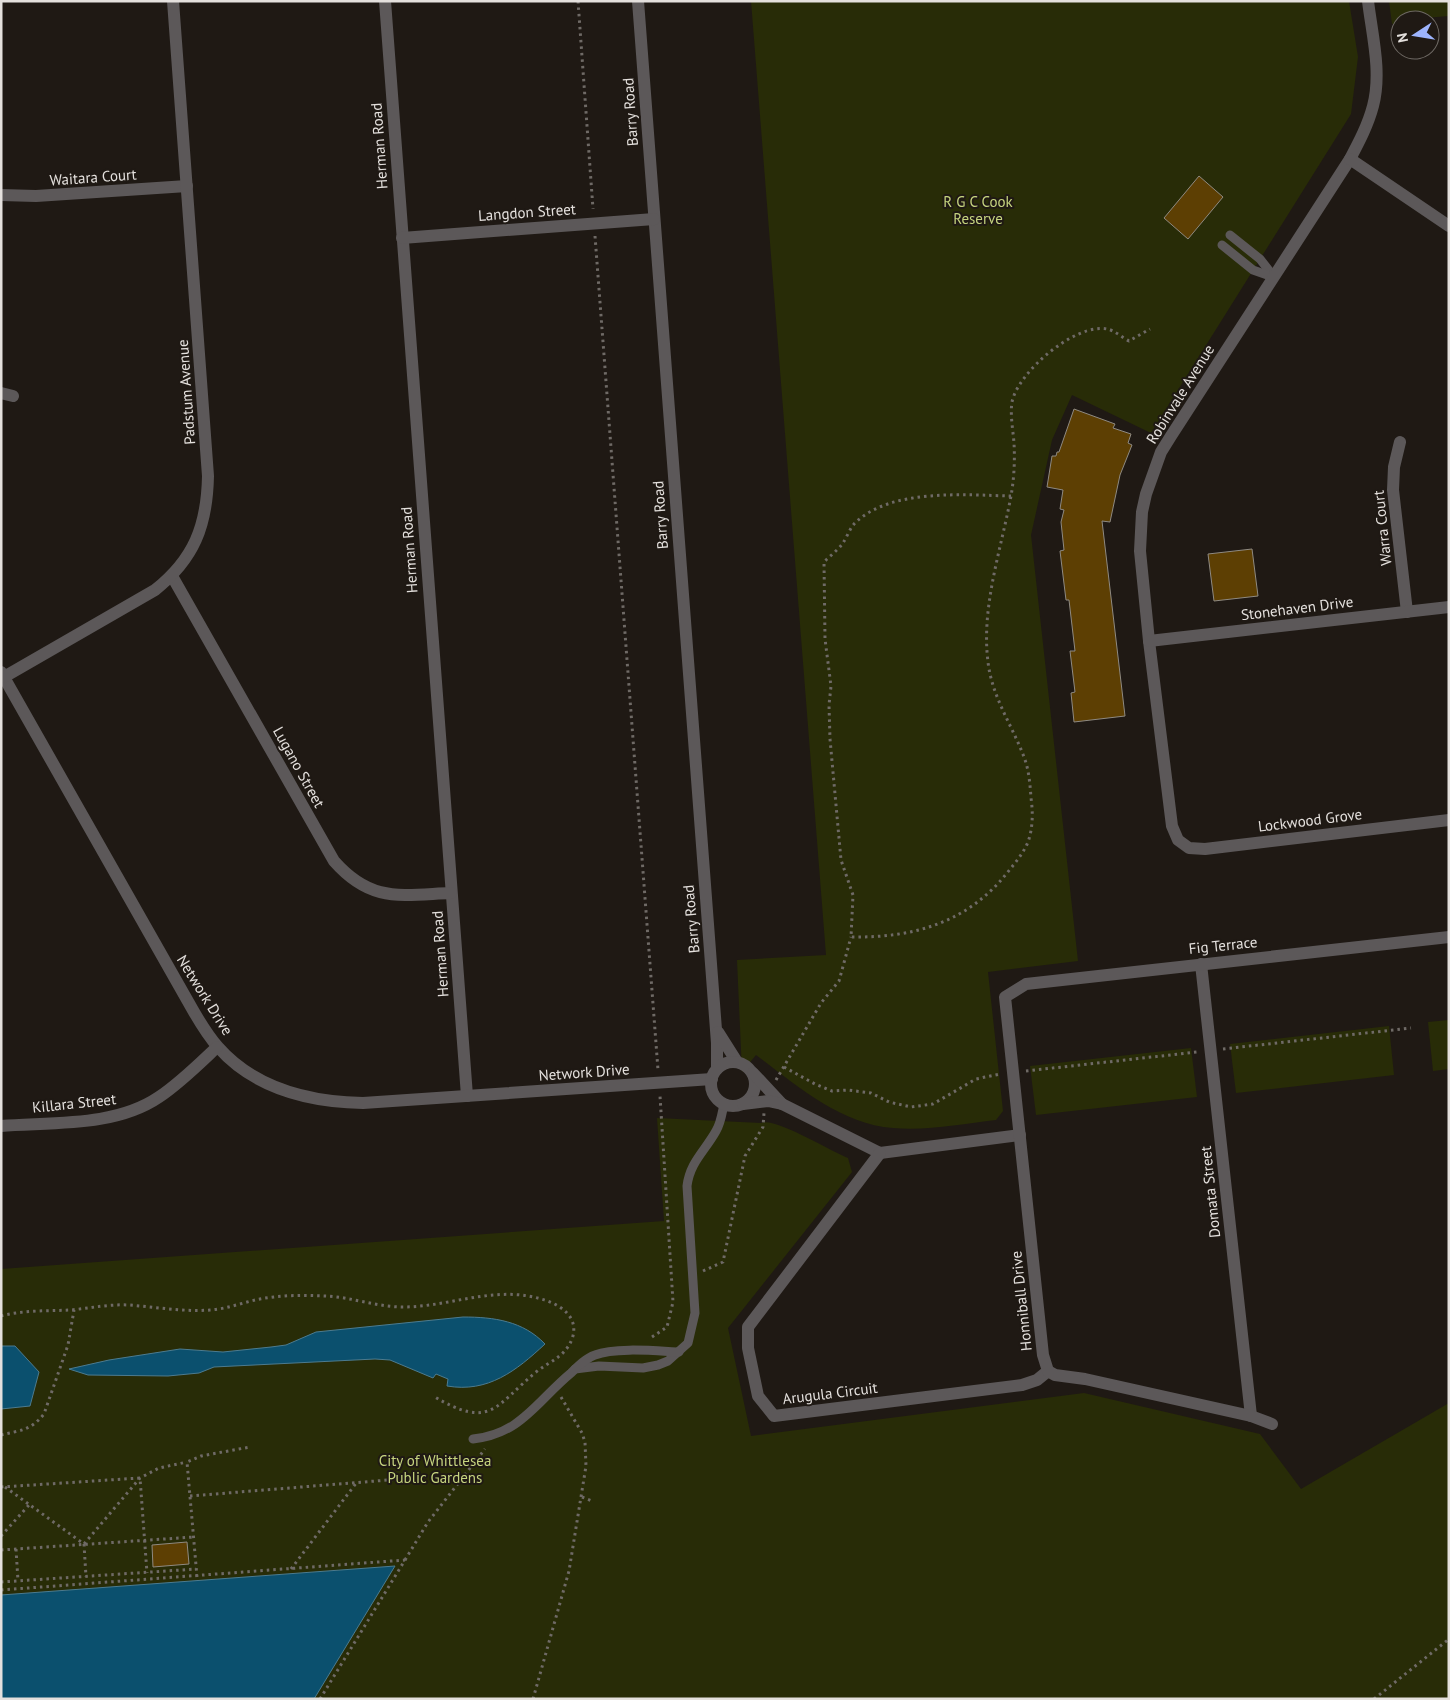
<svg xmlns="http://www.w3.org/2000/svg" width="1450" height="1700" font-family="'PT Sans',sans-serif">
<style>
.green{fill:#282c07}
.water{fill:#0b506e;stroke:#4c7b8f}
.building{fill:#5d3f03;stroke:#8f8a82}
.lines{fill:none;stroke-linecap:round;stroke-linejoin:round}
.path{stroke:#6f6a66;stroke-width:3;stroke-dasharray:2.5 4;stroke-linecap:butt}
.lane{stroke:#5c5859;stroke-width:9}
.street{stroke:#5c5859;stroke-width:12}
.labels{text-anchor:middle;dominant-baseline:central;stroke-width:4;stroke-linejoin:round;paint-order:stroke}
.street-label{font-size:15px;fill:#e4e0dd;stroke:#1f1914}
.park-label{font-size:15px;fill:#c6d47f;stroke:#1f1914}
</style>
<rect width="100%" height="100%" fill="#1f1914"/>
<g class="green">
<path d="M751,1h598l9,56 -7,57 -200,319 -79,-38 -20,45 -21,95 47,426 -90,11 15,139 -7,9c-34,4 -69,11 -103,8 -53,-4 -97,-43 -137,-73l-14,17 -5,-112 89,-5z"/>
<polygon points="1389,1 1449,1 1449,16 1400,20 1400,23 1392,24"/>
<polygon points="1449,1020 1449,1069 1433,1071 1428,1022"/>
<polygon points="1389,1026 1394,1075 1236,1093 1230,1044"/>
<polygon points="1191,1048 1197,1097 1036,1115 1030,1066"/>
<path d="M657,1118l104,5c14,-6 69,28 87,35l4,14 -124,156 23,108 333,-43 176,41 41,55 148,-86v295l-1448,1v-430l663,-48z"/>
</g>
<g class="water">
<path d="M463,1317c31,0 60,4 82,27 -29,27 -57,49 -98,42l1,-7 -12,-5 -3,4 -43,-18 -15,-1 -161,8 -15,6 -31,3 -80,-1 -19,-6 40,-9 71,-11 43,3 48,-5 15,-2 30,-13z"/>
<polygon points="1,1346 15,1346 39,1372 30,1406 1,1409"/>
<polygon points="395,1566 314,1699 1,1699 1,1595"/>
</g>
<g class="building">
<polygon points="1199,176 1223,197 1188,239 1164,218"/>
<polygon points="1074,409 1115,424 1113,428 1131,434 1128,443 1132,445 1120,475 1110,522 1102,521 1125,716 1074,722 1071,693 1075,692 1070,651 1075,651 1069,600 1066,600 1060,551 1064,550 1061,522 1064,510 1060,509 1063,490 1047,487 1052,456 1056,456 1057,452 1059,452"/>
<polygon points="1252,549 1258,596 1214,601 1208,554"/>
<polygon points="187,1542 189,1564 153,1567 152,1545"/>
</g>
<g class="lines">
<g class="path">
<polyline points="578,1 593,209"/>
<polyline points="595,236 658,1070"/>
<path d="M1011,496c-46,-1 -120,-8 -156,27 -5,5 -8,14 -12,20 -5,7 -13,13 -19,19l1,77 6,47 -2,19 1,34 11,121 12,35 -2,42c62,1 116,-14 156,-64 8,-10 16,-19 21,-31 5,-14 5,-30 3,-44 -1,-14 -2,-28 -7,-41 -12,-32 -32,-60 -36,-95 -7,-55 13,-112 23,-166 3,-17 4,-35 3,-53 -1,-13 -4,-28 -2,-41 6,-30 63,-79 95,-73 7,1 16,9 22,12l21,-12"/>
<polyline points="1223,1049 1411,1028"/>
<polyline points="784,1067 815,1084 832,1091 848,1090 871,1093 889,1102 911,1107 933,1104 976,1079 1000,1074"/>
<polyline points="1026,1071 1197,1052"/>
<polyline points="776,1080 821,1003 839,981 851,937"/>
<polyline points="703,1271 723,1262 745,1156 763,1127 764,1113"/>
<path d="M1,1316c22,-6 47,-5 70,-6 20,-2 38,-6 58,-5 27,2 54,7 81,5 17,-1 34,-8 50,-11 21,-4 44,-4 66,-3 25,1 51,11 77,11 47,0 91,-22 138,-8 19,5 39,18 31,40 -7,18 -22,22 -36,33 -42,35 -45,58 -103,24"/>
<polyline points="652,1337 667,1327 673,1302 660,1096"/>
<path d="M1,1435c20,-5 29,-4 43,-21l24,-69 6,-35"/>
<polyline points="1,1487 140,1478 147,1573"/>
<polyline points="5,1487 84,1544 140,1478 159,1468 187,1462"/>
<polyline points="190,1496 413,1478"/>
<polyline points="582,1497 592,1501"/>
<polyline points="1,1536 29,1505"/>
<polyline points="84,1544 86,1577"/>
<polyline points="16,1549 18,1581"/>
<polyline points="1,1550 194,1537"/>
<polyline points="405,1560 428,1522 485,1449"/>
<polyline points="291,1569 357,1482"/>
<polyline points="197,1577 187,1462 201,1456 250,1447"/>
<polyline points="1,1582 196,1569"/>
<polyline points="1,1590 405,1560 320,1699"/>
<polyline points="533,1699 569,1571 586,1466 585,1442 582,1433 561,1397"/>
<polyline points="1374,1699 1449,1639"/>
</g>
<g class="lane">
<polyline points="1230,235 1260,259 1274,277"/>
<polyline points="1222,245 1253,270 1273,277"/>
<path d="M575,1369l24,-3 44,2 15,-3 10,-4 20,-18 7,-30 -8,-127c3,-24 18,-35 29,-55 5,-8 6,-18 8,-27"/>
<path d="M473,1439c48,-5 64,-38 98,-66 7,-7 15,-15 24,-18 20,-8 62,-4 84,-3"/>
</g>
<g class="street">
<polyline points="385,1 467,1096"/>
<polyline points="638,1 717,1043 717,1069"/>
<path d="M1368,1c4,34 14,71 5,105 -5,19 -14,36 -23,53l-179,277 -10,16 -15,42 -4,18 -2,39 9,90 23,185 6,14 11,8 16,1 244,-29"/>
<polyline points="1350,159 1449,226"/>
<polyline points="1,195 36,196 187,186"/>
<polyline points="402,238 654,219"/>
<polyline points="1,393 13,396"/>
<polyline points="1400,442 1394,467 1393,490 1407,612"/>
<path d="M172,576l162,285c37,42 66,34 117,32"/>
<polyline points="1149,641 1449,607"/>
<path d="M1,672l193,340c7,12 15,25 24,35 37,42 92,55 145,56l349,-24"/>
<path d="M4,677l151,-87c39,-31 52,-64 53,-114l-35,-475"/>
<polyline points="1201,964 1251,1416"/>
<polyline points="718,1032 737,1062"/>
<circle cx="733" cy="1084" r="22"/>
<polyline points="753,1073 782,1104"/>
<polyline points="743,1104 768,1101 782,1104 880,1153 1020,1135"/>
<path d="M1,1126c52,-4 114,1 158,-29 21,-14 40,-33 58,-50"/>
<polyline points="880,1153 748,1327 748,1348 758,1396 774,1416 1022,1385 1037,1380 1048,1371"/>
<polyline points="1272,1424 1251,1416 1085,1379 1055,1375 1048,1371 1043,1355 1005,997 1026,984 1449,937"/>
</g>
</g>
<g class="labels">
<g class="street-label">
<text transform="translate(630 112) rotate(-94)">Barry Road</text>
<text transform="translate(379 146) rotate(-94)">Herman Road</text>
<text transform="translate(93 177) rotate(-4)">Waitara Court</text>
<text transform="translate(527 212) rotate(-4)">Langdon Street</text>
<text transform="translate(186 392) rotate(-94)">Padstum Avenue</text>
<text transform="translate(1180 394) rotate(-58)">Robinvale Avenue</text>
<text transform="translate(660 515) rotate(-94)">Barry Road</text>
<text transform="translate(1382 528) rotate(-96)">Warra Court</text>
<text transform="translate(409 550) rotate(-94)">Herman Road</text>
<text transform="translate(1297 608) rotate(-7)">Stonehaven Drive</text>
<text transform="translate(299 767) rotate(61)">Lugano Street</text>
<text transform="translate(1310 820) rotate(-7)">Lockwood Grove</text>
<text transform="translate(691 919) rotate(-95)">Barry Road</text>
<text transform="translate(1223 945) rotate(-6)">Fig Terrace</text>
<text transform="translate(440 954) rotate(-94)">Herman Road</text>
<text transform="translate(205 995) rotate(58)">Network Drive</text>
<text transform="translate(584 1072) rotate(-4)">Network Drive</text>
<text transform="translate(74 1103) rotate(-6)">Killara Street</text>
<text transform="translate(1210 1192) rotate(-96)">Domata Street</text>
<text transform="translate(1021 1301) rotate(-96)">Honniball Drive</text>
<text transform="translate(830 1393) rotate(-7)">Arugula Circuit</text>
</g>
<g class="park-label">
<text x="978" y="201">R G C Cook<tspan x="978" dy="17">Reserve</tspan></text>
<text x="435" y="1460">City of Whittlesea<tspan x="435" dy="17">Public Gardens</tspan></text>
</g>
</g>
<rect width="1450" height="1700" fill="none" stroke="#e4e0dd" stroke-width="5"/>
<g transform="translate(1415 35) rotate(258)"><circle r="24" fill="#1f1914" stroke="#6e6964"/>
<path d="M0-4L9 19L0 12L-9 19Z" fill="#9db4fd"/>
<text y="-8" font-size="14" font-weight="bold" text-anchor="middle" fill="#e4e0dd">N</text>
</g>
</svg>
